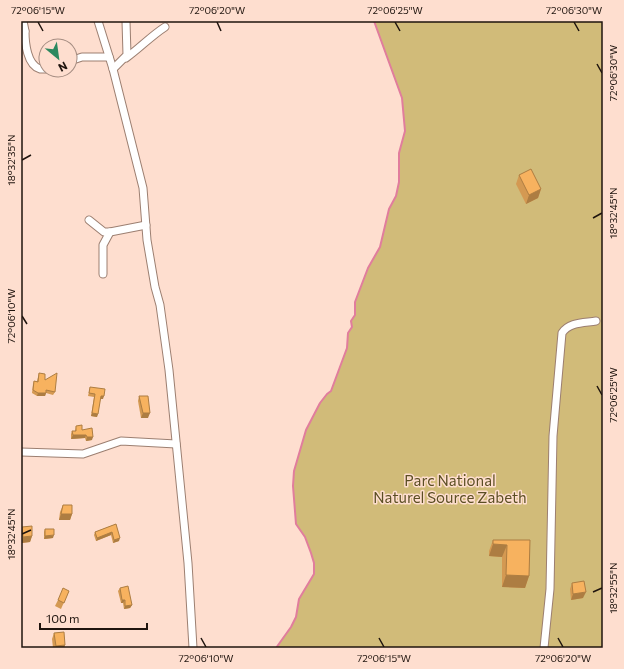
<svg xmlns="http://www.w3.org/2000/svg" width="624" height="669" font-family="Commissioner,sans-serif">
<style>
.green{fill:#d1bb79}
.lines{fill:none;stroke-linecap:round;stroke-linejoin:round}
.stream{stroke:#e17d9d;stroke-width:2}
.street-casing{stroke:#9c7f71;stroke-width:9}
.street{stroke:#fff;stroke-width:7}
.wall{fill:#d49952}
.shaded-wall{fill:#ad7d42}
.building{fill:#f7b25f;stroke:#ad7d42}
.ticks{fill:none;stroke:#1f140e;stroke-width:1.5}
.labels{text-anchor:middle;dominant-baseline:central;stroke-width:3;stroke-linejoin:round;paint-order:stroke}
.park-label{font-size:15px;fill:#5b4e23;stroke:#fedecf}
.neatline{fill:none;stroke:#1f140e;stroke-width:1.5}
.ticks-label{font-size:10px;text-anchor:middle;fill:#1f140e}
</style>
<rect width="100%" height="100%" fill="#fedecf"/>
<polygon class="green" points="374,21 603,21 603,648 276,648 291,627 296,617 299,599 314,574 314,563 311,553 305,537 296,524 293,486 294,471 306,430 320,403 327,394 331,391 347,348 348,333 352,327 351,321 355,315 355,302 368,268 380,247 389,209 396,196 399,182 399,153 405,131 402,98"/>
<g class="lines">
<polyline class="stream" points="276,648 291,627 296,617 299,599 314,574 314,563 311,553 305,537 296,524 293,486 294,471 306,430 320,403 327,394 331,391 347,348 348,333 352,327 351,321 355,315 355,302 368,268 380,247 389,209 396,196 399,182 399,153 405,131 402,98 374,21"/>
<defs>
<g id="street">
<polyline points="23,21 25,31"/>
<polyline points="98,21 113,69 143,188 147,240 155,287 160,305 169,370 188,563 193,648"/>
<path d="M21,28l4,3c0,12 2,34 15,38h6"/>
<path d="M126,58c14,-10 25,-22 39,-31"/>
<polyline points="70,61 82,57 109,57"/>
<polyline points="113,69 127,55 126,21"/>
<polyline points="89,220 104,232 110,232 146,225"/>
<polyline points="103,274 103,245 110,232"/>
<polyline points="21,452 83,454 121,441 176,444"/>
<path d="M544,648l6,-59 3,-153 9,-103c7,-11 22,-10 34,-12"/>
</g>
</defs>
<use href="#street" class="street-casing"/>
<use href="#street" class="street"/>
</g>
<g class="wall">
<polygon points="519,175 541,189 538,198 526,204 516,184"/>
<polygon points="39,373 55,392 53,395 46,393 45,396 37,396 32,393 33,384 34,381 37,381"/>
<polygon points="90,387 103,399 100,399 97,417 91,416 94,397 88,396"/>
<polygon points="139,396 148,418 141,418 138,401"/>
<polygon points="76,426 82,430 92,440 86,441 85,438 71,439 71,434 72,431 75,431"/>
<polygon points="63,505 72,514 70,520 59,520 60,512"/>
<polygon points="116,524 119,541 113,543 111,535 96,541 94,535 95,532"/>
<polygon points="22,527 32,536 30,542 21,543 21,530"/>
<polygon points="45,529 53,538 44,539 44,532"/>
<polygon points="493,540 530,540 529,576 525,588 502,587 502,557 489,556 489,551"/>
<polygon points="572,583 583,598 571,600 570,589"/>
<polygon points="120,588 132,605 130,608 124,609 123,603 121,603 118,591"/>
<polygon points="69,591 61,609 55,606 58,600"/>
<polygon points="54,633 65,645 64,648 53,648 52,639"/>
</g>
<g class="shaded-wall">
<polygon points="541,189 538,198 526,204 529,195"/>
<polygon points="38,393 46,393 45,396 37,396"/>
<polygon points="101,396 104,396 103,399 100,399"/>
<polygon points="92,413 98,414 97,417 91,416"/>
<polygon points="143,413 150,413 148,418 141,418"/>
<polygon points="73,435 86,435 85,438 71,439"/>
<polygon points="87,437 93,437 92,440 86,441"/>
<polygon points="61,514 72,514 70,520 59,520"/>
<polygon points="112,532 111,535 96,541 97,538"/>
<polygon points="54,535 53,538 44,539 45,536"/>
<polygon points="32,536 30,542 21,543 23,537"/>
<polygon points="120,538 119,541 113,543 114,540"/>
<polygon points="493,544 507,545 502,557 489,556"/>
<polygon points="506,575 529,576 525,588 502,587"/>
<polygon points="586,592 583,598 571,600 573,594"/>
<polygon points="122,600 125,600 123,603 121,603"/>
<polygon points="132,605 130,608 124,609 125,606"/>
<polygon points="65,645 64,648 55,648 56,646"/>
</g>
<g class="building">
<polygon points="531,169 541,189 529,195 519,175"/>
<polygon points="39,373 45,374 45,380 57,373 55,392 46,390 46,393 38,393 33,390 34,381 38,382"/>
<polygon points="90,387 105,389 104,396 101,396 98,414 92,413 95,394 89,393"/>
<polygon points="139,396 148,396 150,413 143,413"/>
<polygon points="82,425 82,430 92,428 93,437 87,437 86,435 73,435 72,431 76,431 76,426"/>
<polygon points="63,505 72,505 72,514 61,514"/>
<polygon points="116,524 120,538 114,540 112,532 97,538 95,532"/>
<polygon points="32,526 32,536 23,537 22,527"/>
<polygon points="45,529 54,529 54,535 45,536"/>
<polygon points="493,540 530,540 529,576 506,575 507,545 493,544"/>
<polygon points="584,581 586,592 573,594 572,583"/>
<polygon points="128,586 132,605 125,606 125,600 122,600 120,588"/>
<polygon points="63,588 69,591 64,603 58,600"/>
<polygon points="64,632 65,645 56,646 54,633"/>
</g>
<path class="ticks" d="M38,22l5,9M217,22l4,9M395,22l5,9M574,22l5,9M597,64l5,9M22,160l9,-5M593,218l9,-5M22,316l5,8M597,386l5,9M22,534l9,-4M593,592l9,-4M201,638l5,9M379,638l5,9M558,638l5,9"/>
<g class="labels">
<g class="park-label">
<text x="450" y="480">Parc National<tspan x="450" dy="17">Naturel Source Zabeth</tspan></text>
</g>
</g>
<rect width="624" height="669" fill="none" stroke="#fedecf" stroke-width="44"/>
<g transform="translate(58 58) rotate(151)"><circle r="19" fill="#fedecf" stroke="#a58d82"/>
<path d="M0-3L7 15L0 10L-7 15Z" fill="#2c895f"/>
<text y="-6" font-size="11" font-weight="bold" text-anchor="middle" fill="#1f140e">N</text>
</g>
<path d="M40 623v6h107v-6" fill="none" stroke="#1f140e" stroke-width="2"/>
<text x="46" y="623" font-size="12" fill="#1f140e" stroke="#fedecf" stroke-width="3" paint-order="stroke">100 m</text>
<rect x="22" y="22" width="580" height="625" class="neatline"/>
<g class="ticks-label">
<text x="38" y="14">72°06'15"W</text>
<text x="217" y="14">72°06'20"W</text>
<text x="395" y="14">72°06'25"W</text>
<text x="574" y="14">72°06'30"W</text>
<text transform="translate(613 73) rotate(-90)" y="4">72°06'30"W</text>
<text transform="translate(11 160) rotate(-90)" y="4">18°32'35"N</text>
<text transform="translate(613 213) rotate(-90)" y="4">18°32'45"N</text>
<text transform="translate(11 316) rotate(-90)" y="4">72°06'10"W</text>
<text transform="translate(613 395) rotate(-90)" y="4">72°06'25"W</text>
<text transform="translate(11 534) rotate(-90)" y="4">18°32'45"N</text>
<text transform="translate(613 588) rotate(-90)" y="4">18°32'55"N</text>
<text x="206" y="662">72°06'10"W</text>
<text x="384" y="662">72°06'15"W</text>
<text x="563" y="662">72°06'20"W</text>
</g>
</svg>
